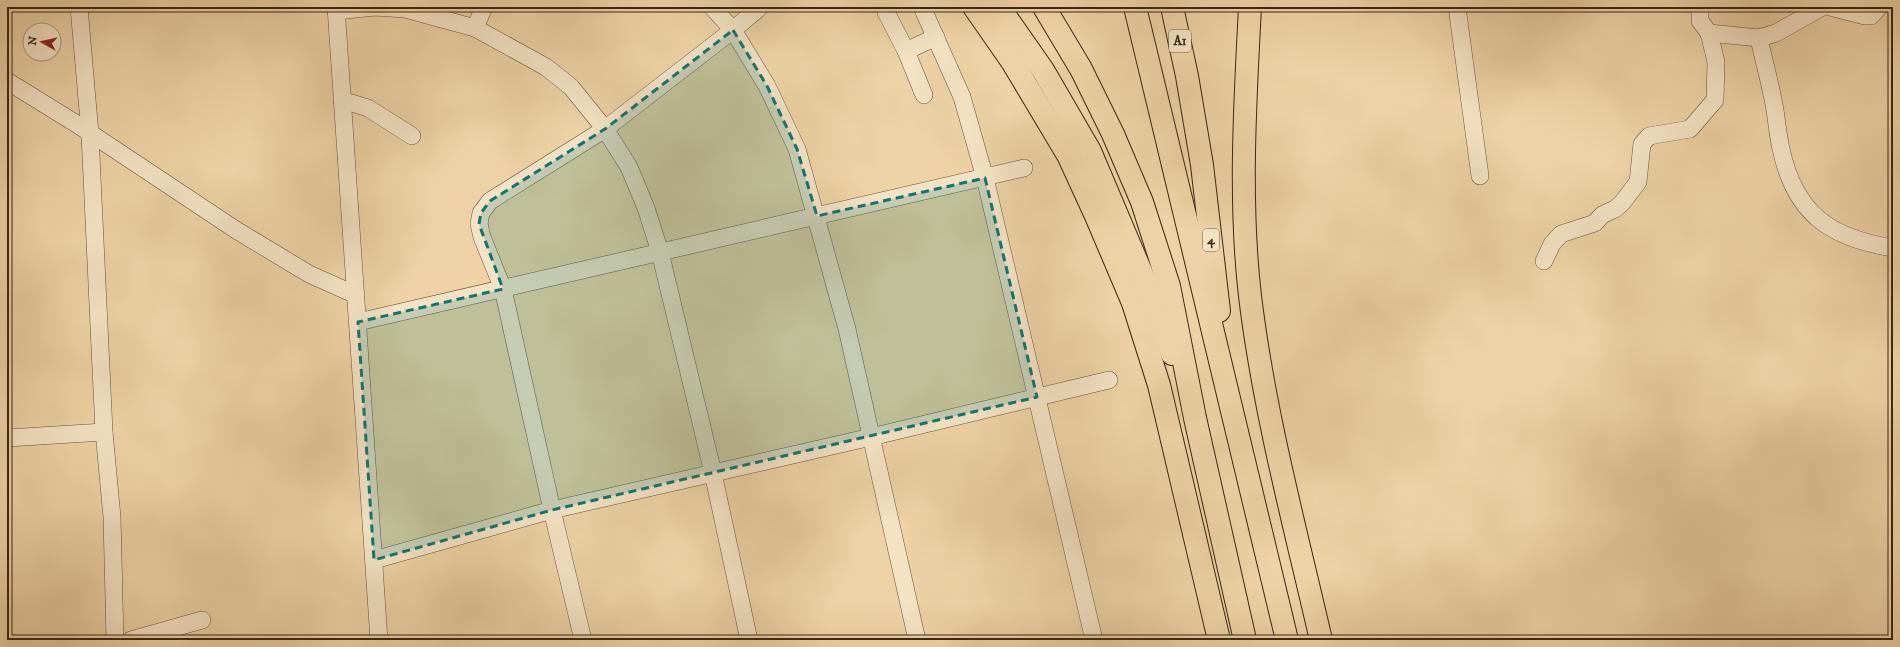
<svg xmlns="http://www.w3.org/2000/svg" width="1900" height="647" font-family="'IM FELL DW Pica',serif">
<style>
.lines{fill:none;stroke-linecap:round;stroke-linejoin:round}
.minor-casing{stroke:#64523b;stroke-width:18}
.highway-casing{stroke:#372718;stroke-width:24}
.minor{stroke:#f3e2c4;stroke-width:17}
.highway{stroke:#ecd2a4;stroke-width:22}
.marked{fill:#0f766e;fill-opacity:0.2;stroke:#0f766e;stroke-width:3;stroke-dasharray:8 5;stroke-linejoin:round}
.labels{text-anchor:middle;dominant-baseline:central;stroke-width:3;stroke-linejoin:round;paint-order:stroke}
.shield{fill:#f3e2c4;stroke:#6f5f4c;stroke-width:1}
.shield-label{font-size:13px;font-weight:bold;fill:#372718}
</style>
<rect width="100%" height="100%" fill="#ecd2a4"/>
<filter id="stains"><feTurbulence type="fractalNoise" baseFrequency=".005" numOctaves="4"/><feColorMatrix values="0 0 0 0 .2 0 0 0 0 .09 0 0 0 0 .02 0 0 0 .5 -.17"/></filter>
<radialGradient id="worn" r=".72"><stop offset=".6" stop-color="#630" stop-opacity="0"/><stop offset="1" stop-color="#630" stop-opacity=".3"/></radialGradient>
<g class="lines">
<defs>
<g id="minor">
<polyline points="79,7 90,134 104,432 112,517 115,640"/>
<polyline points="336,7 379,640"/>
<polyline points="712,7 733,30 767,86 797,149 847,329 917,640"/>
<polyline points="922,7 962,97 985,178 1094,640"/>
<polyline points="1457,7 1480,176"/>
<polyline points="1700,7 1700,21 1709,33 1759,38 1776,33 1822,7"/>
<polyline points="1830,7 1865,16 1871,16 1879,7"/>
<polyline points="336,11 375,7 405,9 475,28 546,67 571,87 605,129 629,167 646,208 660,252 713,473 749,640"/>
<polyline points="886,12 906,51 924,95"/>
<polyline points="475,28 484,7"/>
<path d="M1759,38c5,24 12,48 16,72 2,13 3,26 6,39 14,65 49,89 112,99"/>
<polyline points="906,51 936,37"/>
<polyline points="7,81 75,123 236,230 309,274 356,295"/>
<polyline points="342,100 368,108 412,136"/>
<polyline points="1544,261 1552,244 1561,234 1595,223 1602,215 1615,209 1622,203 1638,182 1642,144 1649,136 1690,129 1715,100 1716,62 1709,33"/>
<polyline points="358,322 1024,168"/>
<polyline points="7,438 104,432"/>
<polyline points="374,560 552,510 871,437 1109,380"/>
<polyline points="131,640 202,620"/>
<polyline points="583,640 552,510 503,289 482,237 479,224 481,213 490,201 605,129 733,30 760,7"/>
</g>
<g id="highway">
<polyline points="974,7 1013,63 1068,155 1096,216 1133,303 1159,385 1219,640"/>
<polyline points="999,7 1043,70 1090,151 1145,281 1172,354"/>
<polyline points="1044,7 1081,69 1113,134 1142,202 1169,286 1195,418 1245,640"/>
<polyline points="1135,7 1287,640"/>
<polyline points="1172,7 1187,76 1202,165 1219,311"/>
<path d="M1250,7c-5,95 -11,195 0,289 14,116 45,231 71,344"/>
</g>
</defs>
<use href="#minor" class="minor-casing"/>
<use href="#highway" class="highway-casing"/>
<use href="#minor" class="minor"/>
<use href="#highway" class="highway"/>
</g>
<path class="marked" d="M733,30l34,56 30,63 20,67 168,-38 52,219 -485,113 -178,50 -16,-238 145,-33 -24,-65 2,-11 9,-12 115,-72z"/>
<g class="labels">
<g class="shield">
<rect x="1169" y="30" width="22" height="22" rx="3"/>
<rect x="1203" y="229" width="16" height="22" rx="3"/>
</g>
<g class="shield-label">
<text x="1180" y="41">A1</text>
<text x="1211" y="240">4</text>
</g>
</g>
<rect width="1900" height="647" fill="none" stroke="#ecd2a4" stroke-width="24"/>
<rect x="8" y="8" width="1884" height="631" fill="none" stroke="#372718" stroke-width="2"/>
<rect x="12" y="12" width="1876" height="623" fill="none" stroke="#372718"/>
<g transform="translate(42 42) rotate(278)"><circle r="19" fill="#f3e2c4" stroke="#a8977f"/>
<path d="M0-3L7 15L0 10L-7 15Z" fill="#8f2418"/>
<text y="-6" font-size="11" font-weight="bold" text-anchor="middle" fill="#372718">N</text>
</g>
<rect width="100%" height="100%" filter="url(#stains)"/>
<rect width="100%" height="100%" fill="url(#worn)"/>
</svg>
